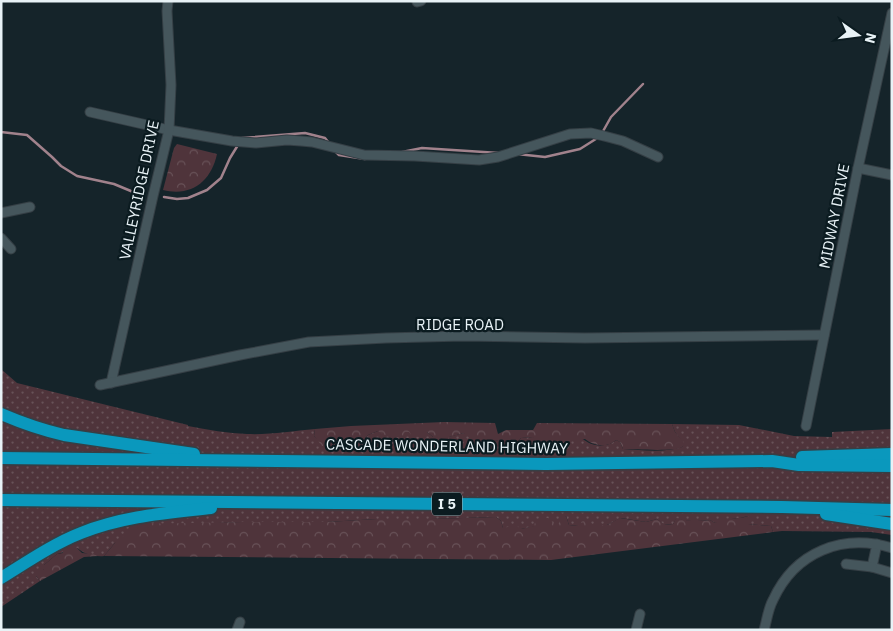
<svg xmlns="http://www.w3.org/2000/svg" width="893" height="631" font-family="'IBM Plex Sans',sans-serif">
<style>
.grass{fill:url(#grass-dots)}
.forest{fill:url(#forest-crowns)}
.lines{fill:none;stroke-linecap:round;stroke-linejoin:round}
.stream{stroke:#a1828c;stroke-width:2.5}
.minor-casing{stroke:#353f45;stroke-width:11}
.highway-casing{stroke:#353f45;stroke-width:15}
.minor{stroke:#45565c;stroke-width:9}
.highway{stroke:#0a98bd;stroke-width:12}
.labels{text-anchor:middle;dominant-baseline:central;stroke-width:4.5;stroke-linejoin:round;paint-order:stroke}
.shield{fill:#0b1b20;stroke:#a6b2b6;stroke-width:1}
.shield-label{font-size:14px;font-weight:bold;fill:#e8f2f6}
.street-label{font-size:15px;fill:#e8f2f6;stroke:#0b1b20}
</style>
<defs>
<pattern id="grass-dots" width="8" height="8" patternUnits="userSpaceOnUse" patternTransform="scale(1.25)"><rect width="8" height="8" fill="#4f343b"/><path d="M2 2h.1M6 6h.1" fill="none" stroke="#685258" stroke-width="1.8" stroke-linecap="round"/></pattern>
<pattern id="forest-crowns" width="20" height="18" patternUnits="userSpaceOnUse" patternTransform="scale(1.25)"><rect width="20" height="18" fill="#4f343b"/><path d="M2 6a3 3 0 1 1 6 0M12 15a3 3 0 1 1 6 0" fill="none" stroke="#685258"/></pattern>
</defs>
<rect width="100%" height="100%" fill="#15242a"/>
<path class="grass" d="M1,369l16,14 171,42v1c20,4 40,7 59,8 23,1 45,-3 68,-5l-1,7 9,9 21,-5 19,1 5,-6 10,-4 49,1 6,5h15l16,-4 30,8 10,-2 11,5 6,-6 12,-1 10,7c8,-4 23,-9 31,-8 6,1 10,4 15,7 8,4 21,3 27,-3l4,2 3,7c18,1 42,4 59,-2l2,-3 -9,-12 -3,-8 67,1 55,11 38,1v-5l60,-3v106l-21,-3 -89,-1 -9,1 -2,-6 -24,-2 1,-8 -8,2h-4l-21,5 -5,-3c-11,2 -23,1 -34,-1l-3,5 -9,1 -7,-6 -11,3 -25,-4 -14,7 -29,1 -9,-1 -3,-9 -7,7h-6l-32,6 -18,-1 -2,-7 -5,-4 -65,2h-54l-50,3h-85l-49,2 -78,19 -11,13c-9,1 -20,-2 -27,-8l-20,6 -13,11v4l-8,7 4,5 -39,26z"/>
<g class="forest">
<path d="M177,144l40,10c-6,27 -25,43 -54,36l11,-42z"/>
<path d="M444,422l51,1 3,11 8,-4h27l4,-7 135,1 3,8 10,12c-1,1 -2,2 -3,3 -6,5 -49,2 -59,2l-3,-7 -4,-2c-8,8 -23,6 -31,-1l-9,2 -3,-5 -6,6 -13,1 -4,-3 -7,4 -4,5 -4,-3 -2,-9 -12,1 -6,6 -8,4 -4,-9 -9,2 -22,-1 -8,-7 -15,4c-3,8 -6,12 -14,14l-4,-7 2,-7 -6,-5 -7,5 -8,-1 -3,-4h-4l-2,5c-10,1 -17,0 -25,-6l-10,4 -5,6 -19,-1 -22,6 -8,-10 1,-7 36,-3z"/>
<path d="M566,516l3,9 9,1 8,-7 7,6h14l13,-7 26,4 11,-3 8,6 8,-1 3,-6c11,3 23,4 34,2l5,3c9,-7 22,-3 33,-7l3,4 -3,4 23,2 2,6 -222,28 -447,-4 11,-13 24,-19 103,-2h85l50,-3h54l65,-2 5,4 2,7 13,-3 5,4 13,-3 2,-7 12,-1 5,5h6l2,-5z"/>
<polygon points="69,546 77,548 82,553 93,554 98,556 84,557 40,581 36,576 36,573 44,569 44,565 57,554 63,553 63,549"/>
</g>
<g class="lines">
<g class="stream">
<polyline points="1,132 27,135 52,157 61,166 77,176 114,184 138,194 144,195"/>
<polyline points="602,133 611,117 643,84"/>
<polyline points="242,138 305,133 325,138 329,143"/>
<polyline points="335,151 339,155 365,159"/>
<polyline points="402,152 422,148 499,153"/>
<polyline points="517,154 545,157 580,149 599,137"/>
<polyline points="164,197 177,199 188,198 207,190 221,178 230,158 238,145"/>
</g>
<defs>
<g id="minor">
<polyline points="417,2 421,1"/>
<polyline points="90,112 169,130 232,141 256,143 287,140 301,141 312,142 364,155 415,156 479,160 498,157 570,134 591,133 604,136 623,141 658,157"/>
<polyline points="858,168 892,175"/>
<polyline points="1,213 30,207"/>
<polyline points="1,238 11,249"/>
<polyline points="111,383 153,196 169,130 171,85 167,11 168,1"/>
<polyline points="100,385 240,355 309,342 386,338 463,336 585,338 824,335"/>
<polyline points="806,426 858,168 892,13"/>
<polyline points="877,544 872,567 892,573"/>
<polyline points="846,564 872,567"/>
<polyline points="237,630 240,622"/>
<polyline points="636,630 640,614"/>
<path d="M764,630c3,-10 4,-21 9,-30 22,-48 69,-67 119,-52"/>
</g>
<g id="highway">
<path d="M1,414c21,9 41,16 63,21l130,19"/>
<polyline points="802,457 892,454"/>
<polyline points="1,458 546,464 772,461 799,465 892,466"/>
<polyline points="1,500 782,507 892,510"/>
<polyline points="826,514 892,524"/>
<path d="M1,578c26,-16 52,-34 80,-45 42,-17 86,-20 130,-25"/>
</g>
</defs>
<use href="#minor" class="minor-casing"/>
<use href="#highway" class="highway-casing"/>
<use href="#minor" class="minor"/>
<use href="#highway" class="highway"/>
</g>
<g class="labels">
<rect class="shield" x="432" y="492.5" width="30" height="23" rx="4"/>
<g class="shield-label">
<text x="447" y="504">I 5</text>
</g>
<g class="street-label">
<text transform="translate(139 190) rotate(-78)">VALLEYRIDGE DRIVE</text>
<text transform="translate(834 216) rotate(-79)">MIDWAY DRIVE</text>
<text x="460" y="324">RIDGE ROAD</text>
<text transform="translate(447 446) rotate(1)">CASCADE WONDERLAND HIGHWAY</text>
</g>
</g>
<rect width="893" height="631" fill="none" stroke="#e8f2f6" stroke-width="5"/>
<g transform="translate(858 35) rotate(104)" stroke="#0b1b20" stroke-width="4" paint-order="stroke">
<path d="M0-4L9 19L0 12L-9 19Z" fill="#e8f2f6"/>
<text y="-8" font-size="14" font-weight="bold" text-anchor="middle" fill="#e8f2f6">N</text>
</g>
</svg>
